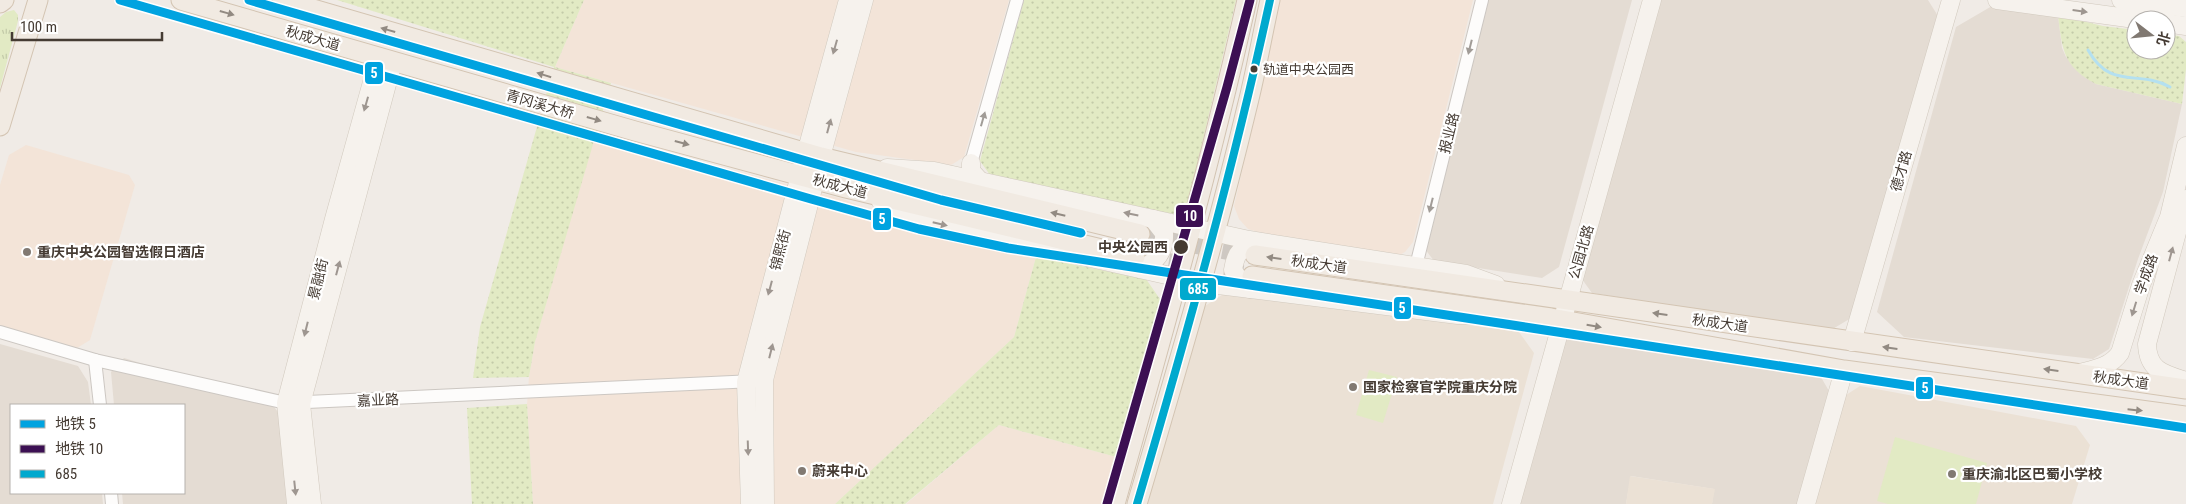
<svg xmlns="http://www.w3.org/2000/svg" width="2186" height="504" font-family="'Roboto Condensed','Noto Sans SC',sans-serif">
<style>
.residential{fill:#e4dcd3}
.commercial{fill:#f3e4d8}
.education{fill:#ebe1d5}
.grass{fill:url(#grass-tufts)}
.park{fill:url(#park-dots)}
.pitch{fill:#e2eac4}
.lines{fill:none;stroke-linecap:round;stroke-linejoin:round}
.stream{stroke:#b4e0f0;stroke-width:3}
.primary-tunnel{stroke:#cec8c2;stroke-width:19;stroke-dasharray:19 9;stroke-linecap:butt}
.street-casing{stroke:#ccc7c2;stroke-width:14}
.secondary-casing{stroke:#d1c9be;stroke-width:19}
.primary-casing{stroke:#d3c4b2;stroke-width:21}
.street{stroke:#fdfcfb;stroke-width:12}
.secondary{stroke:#f6f2ed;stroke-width:18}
.primary{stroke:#f1eae2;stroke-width:19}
.bus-1-casing{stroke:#fff;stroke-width:11}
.bus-1{stroke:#00a9ce;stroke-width:8}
.metro-1-casing{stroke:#fff;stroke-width:12}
.metro-2-casing{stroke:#fff;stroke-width:12}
.metro-1{stroke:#00a3e0;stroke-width:9}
.metro-2{stroke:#3c1053;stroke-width:9}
.oneway{fill:#9e9690}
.oneway2{fill:#928a82}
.oneway3{fill:#a19c97}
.bus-dot{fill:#453b33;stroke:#fff;stroke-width:2}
.poi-dot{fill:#817972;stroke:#fff;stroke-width:2}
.labels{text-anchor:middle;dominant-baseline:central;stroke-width:4.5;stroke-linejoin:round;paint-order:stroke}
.bus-label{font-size:13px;fill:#453b33;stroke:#fff;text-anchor:start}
.street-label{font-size:14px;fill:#453b33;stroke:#fff}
.stop-label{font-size:14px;font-weight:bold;fill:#453b33;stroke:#fff;text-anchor:end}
.poi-label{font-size:14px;font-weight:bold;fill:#453b33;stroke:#fff;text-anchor:start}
.line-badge{stroke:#fff;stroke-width:2}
.badge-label{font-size:14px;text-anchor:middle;font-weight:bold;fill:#fff}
</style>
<defs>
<pattern id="grass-tufts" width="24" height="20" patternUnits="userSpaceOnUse" patternTransform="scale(1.25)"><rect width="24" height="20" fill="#e2eac4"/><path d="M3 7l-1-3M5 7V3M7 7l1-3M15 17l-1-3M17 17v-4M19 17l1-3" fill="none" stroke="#c3caa9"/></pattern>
<pattern id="park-dots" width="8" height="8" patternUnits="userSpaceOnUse" patternTransform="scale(1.25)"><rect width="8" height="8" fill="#e2eac4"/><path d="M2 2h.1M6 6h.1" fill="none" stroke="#c3caa9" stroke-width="1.8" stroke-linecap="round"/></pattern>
</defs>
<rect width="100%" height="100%" fill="#f0ebe6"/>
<g class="residential">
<polygon points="1487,0 1632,0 1559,267 1542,278 1434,261 1425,249"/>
<polygon points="1661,0 1928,0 1938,16 1851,318 1831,330 1592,293 1579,275 1627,98 1644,62"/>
<polygon points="1992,6 2058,15 2062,48 2066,57 2096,84 2182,104 2163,192 2138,259 2109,349 2093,359 1904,337 1877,312 1956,27"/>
<polygon points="1580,333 1818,372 1829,391 1798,504 1712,504 1714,489 1631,476 1626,504 1516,504 1560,344"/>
<polygon points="0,344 78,366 88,382 91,405 11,405 11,493 102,493 103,504 0,504"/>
<polygon points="124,358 271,403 278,412 288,504 123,504 122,493 184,493 184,405 114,405 111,372"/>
</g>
<g class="commercial">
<polygon points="584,0 1009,0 964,157 951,165 856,152 555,67"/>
<polygon points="1275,0 1473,0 1413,242 1405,252 1399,255 1261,233 1248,229 1239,219 1234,206 1267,64"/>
<polygon points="595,134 843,199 922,232 1036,257 1014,337 835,504 533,504 527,404 529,377 535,342"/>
<polygon points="26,145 129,175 135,185 90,340 77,348 0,326 0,185 9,155"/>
<polygon points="999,425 1120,458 1107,504 906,504"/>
</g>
<g class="education">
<polygon points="1228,291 1519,332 1534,353 1493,504 1142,504 1155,456 1172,422 1205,306"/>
<polygon points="1860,386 2076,426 2090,445 2072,504 1815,504 1846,395"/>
<polygon points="1630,476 1715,489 1712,504 1626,504"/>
</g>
<polygon class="grass" points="14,10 18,15 18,21 0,88 0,17 6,12"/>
<g class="park">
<polygon points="337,0 584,0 555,67 611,83 535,342 529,377 473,378 480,327 554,67"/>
<polygon points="1024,0 1236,0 1187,207 1173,214 990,175 980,161"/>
<path d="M2058,15l45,11 33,4v20h30v-16l13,2 7,6v27l-4,35 -86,-20c-33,-17 -34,-35 -38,-69z"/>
<polygon points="1036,257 1146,279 1162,302 1120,458 999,425 905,504 835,504 1014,337"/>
<polygon points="527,404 533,504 472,504 467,408"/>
</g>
<g class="pitch">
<polygon points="1369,370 1397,377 1383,423 1356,415"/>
<polygon points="1895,437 1987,463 1976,504 1888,504 1877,501"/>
</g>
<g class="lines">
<path class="stream" d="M2088,50c23,41 49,19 82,37"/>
<g class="primary-tunnel">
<polyline points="1140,234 1253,255"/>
<polyline points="1141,258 1250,276"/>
</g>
<defs>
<g id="street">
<polyline points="971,163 1017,0"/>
<polyline points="1416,266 1482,0"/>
<polyline points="0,332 95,360 286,403 754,381"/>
<polyline points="95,360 100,405"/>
<polyline points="111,493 112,504"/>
</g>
<g id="secondary">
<polyline points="1997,0 2142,20"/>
<polyline points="2121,0 2186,8"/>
<polyline points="2166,23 2186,26"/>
<polyline points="971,163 971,171 981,182"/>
<polyline points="887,168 934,171 1249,240 1466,274 1496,285"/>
<path d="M2186,199l-39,145c1,27 17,30 39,37"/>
<polyline points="881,202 926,221 1202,283 1458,315 1487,315"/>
<path d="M1141,269c16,-7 24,-18 23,-36l-11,-14"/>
<path d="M1250,289l-10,-8 -7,-11c3,-19 8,-22 26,-28"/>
<polyline points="1852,342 1951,0"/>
<path d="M2079,373c16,-4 31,-6 41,-20l21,-68 28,-68 17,-71"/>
<polyline points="296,504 286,403 334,219 379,57"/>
<polyline points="312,504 301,404 393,62"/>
<polyline points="750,504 746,382 800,175 848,0"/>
<polyline points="765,504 764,380 821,157 864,0"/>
<polyline points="1511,504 1652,0"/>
<polyline points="1806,504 1844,370"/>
</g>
<g id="primary">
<polyline points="181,0 635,131 846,188 1135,257"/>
<polyline points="282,0 821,157 1140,234"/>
<polyline points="0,3 4,0"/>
<polyline points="0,126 38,0"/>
<polyline points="1255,255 2186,389"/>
<polyline points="1252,276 1551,318 1844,370 2186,416"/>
<path d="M1115,504c47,-167 94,-334 132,-504"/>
<path d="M1137,504c39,-132 78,-263 110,-397 9,-35 15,-71 23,-107"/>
</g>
</defs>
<use href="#street" class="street-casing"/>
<use href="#secondary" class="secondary-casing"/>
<use href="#primary" class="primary-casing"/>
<use href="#street" class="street"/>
<use href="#secondary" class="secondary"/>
<use href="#primary" class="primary"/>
<defs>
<path id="bus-1" d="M1137,504c49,-167 96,-334 133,-504"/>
</defs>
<use href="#bus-1" class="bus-1-casing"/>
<use href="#bus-1" class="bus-1"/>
<defs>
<g id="metro-1">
<polyline points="120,0 811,199 919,229 1008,248 2186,428"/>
<polyline points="249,0 941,200 1081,233"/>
</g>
<polyline id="metro-2" points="1107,504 1227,87 1250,0"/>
</defs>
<use href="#metro-1" class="metro-1-casing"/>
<use href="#metro-2" class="metro-2-casing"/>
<use href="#metro-1" class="metro-1"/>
<use href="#metro-2" class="metro-2"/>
</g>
<defs><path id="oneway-solid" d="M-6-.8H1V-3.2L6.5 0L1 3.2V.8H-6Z" transform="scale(1.25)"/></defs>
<g class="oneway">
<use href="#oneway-solid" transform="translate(2080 11) rotate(8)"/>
<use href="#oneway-solid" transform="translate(835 47) rotate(106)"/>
<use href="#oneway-solid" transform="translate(366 104) rotate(106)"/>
<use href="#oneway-solid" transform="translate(829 126) rotate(-75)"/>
<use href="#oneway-solid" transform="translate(1131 214) rotate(-168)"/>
<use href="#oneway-solid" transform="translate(940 224) rotate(13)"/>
<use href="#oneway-solid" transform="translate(2171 254) rotate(-75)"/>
<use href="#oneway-solid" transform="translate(338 268) rotate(-75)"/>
<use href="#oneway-solid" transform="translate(770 288) rotate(105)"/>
<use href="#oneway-solid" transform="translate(2134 309) rotate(107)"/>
<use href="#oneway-solid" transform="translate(306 329) rotate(104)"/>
<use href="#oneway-solid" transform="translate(771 351) rotate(-76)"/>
<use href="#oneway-solid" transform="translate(748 448) rotate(88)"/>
<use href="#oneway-solid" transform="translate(295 488) rotate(84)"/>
</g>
<g class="oneway2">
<use href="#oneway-solid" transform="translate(227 13) rotate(16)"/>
<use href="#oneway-solid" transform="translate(388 30) rotate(-164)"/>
<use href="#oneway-solid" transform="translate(544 75) rotate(-163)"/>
<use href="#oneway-solid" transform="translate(594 119) rotate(16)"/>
<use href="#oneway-solid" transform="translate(682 143) rotate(15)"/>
<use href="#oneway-solid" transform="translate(1058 214) rotate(-167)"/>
<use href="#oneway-solid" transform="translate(1274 258) rotate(-172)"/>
<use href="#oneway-solid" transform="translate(1660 314) rotate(-172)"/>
<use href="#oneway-solid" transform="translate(1594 326) rotate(10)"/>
<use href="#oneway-solid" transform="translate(1890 348) rotate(-172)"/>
<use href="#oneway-solid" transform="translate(2051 370) rotate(-172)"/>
<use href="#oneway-solid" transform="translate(2135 410) rotate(6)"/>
</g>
<g class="oneway3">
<use href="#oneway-solid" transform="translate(1470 47) rotate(104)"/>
<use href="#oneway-solid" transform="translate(983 119) rotate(-74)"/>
<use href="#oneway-solid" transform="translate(1431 205) rotate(104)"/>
</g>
<g class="bus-dot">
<circle cx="1254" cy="69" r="4.5"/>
<circle cx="1181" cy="247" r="8"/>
</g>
<g class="poi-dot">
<circle cx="27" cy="252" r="5"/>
<circle cx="1353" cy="387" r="5"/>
<circle cx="802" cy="471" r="5"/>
<circle cx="1952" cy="474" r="5"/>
</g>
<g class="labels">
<g class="bus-label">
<text x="1263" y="69">轨道中央公园西</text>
</g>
<g class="street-label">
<text transform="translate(313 38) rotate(16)">秋成大道</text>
<text transform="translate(540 104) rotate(16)">青冈溪大桥</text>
<text transform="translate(1449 133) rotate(-76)">报业路</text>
<text transform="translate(1901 171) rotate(-74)">德才路</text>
<text transform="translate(840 186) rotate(15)">秋成大道</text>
<text transform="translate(780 250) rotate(-75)">锦熙街</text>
<text transform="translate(1581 252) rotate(-74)">公园北路</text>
<text transform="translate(1319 264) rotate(8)">秋成大道</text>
<text transform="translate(2146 274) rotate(-70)">学成路</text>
<text transform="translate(318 279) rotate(-76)">景融街</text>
<text transform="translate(1720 323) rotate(8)">秋成大道</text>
<text transform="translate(2121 380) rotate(8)">秋成大道</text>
<text transform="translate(378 400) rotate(-3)">嘉业路</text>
</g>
<g class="stop-label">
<text x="1168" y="247">中央公园西</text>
</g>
<g class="poi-label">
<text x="37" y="252">重庆中央公园智选假日酒店</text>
<text x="1363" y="387">国家检察官学院重庆分院</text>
<text x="812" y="471">蔚来中心</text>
<text x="1962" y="474">重庆渝北区巴蜀小学校</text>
</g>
</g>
<g class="line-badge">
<rect x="364" y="61" width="20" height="24" rx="5" fill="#00a3e0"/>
<rect x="1175" y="204" width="29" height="24" rx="5" fill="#3c1053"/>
<rect x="872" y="207" width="20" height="24" rx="5" fill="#00a3e0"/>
<rect x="1179" y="277" width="38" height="24" rx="5" fill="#00a9ce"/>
<rect x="1393" y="296" width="19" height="24" rx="5" fill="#00a3e0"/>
<rect x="1915" y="376" width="19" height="24" rx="5" fill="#00a3e0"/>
</g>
<g class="badge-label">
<text x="374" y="78">5</text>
<text x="1190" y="221">10</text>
<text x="882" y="224">5</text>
<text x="1198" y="294">685</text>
<text x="1402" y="313">5</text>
<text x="1925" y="393">5</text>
</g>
<rect x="10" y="404" width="175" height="90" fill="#ffffff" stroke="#b5b1ad"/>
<rect x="20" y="420" width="25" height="8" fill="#00a3e0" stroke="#b5b1ad"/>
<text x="55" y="429" font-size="15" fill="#453b33">地铁 5</text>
<rect x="20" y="445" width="25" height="8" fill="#3c1053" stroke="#b5b1ad"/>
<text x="55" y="454" font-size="15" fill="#453b33">地铁 10</text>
<rect x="20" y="470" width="25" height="8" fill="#00a9ce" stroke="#b5b1ad"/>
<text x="55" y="479" font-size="15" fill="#453b33">685</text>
<g transform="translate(2151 35) rotate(106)"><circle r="24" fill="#ffffff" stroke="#b5b1ad"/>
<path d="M0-4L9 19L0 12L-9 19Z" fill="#817972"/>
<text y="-8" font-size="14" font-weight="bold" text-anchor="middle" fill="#453b33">北</text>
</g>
<path d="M12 32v8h150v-8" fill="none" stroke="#453b33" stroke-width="2.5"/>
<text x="20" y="32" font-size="15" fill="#453b33" stroke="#ffffff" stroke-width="4" paint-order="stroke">100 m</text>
</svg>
